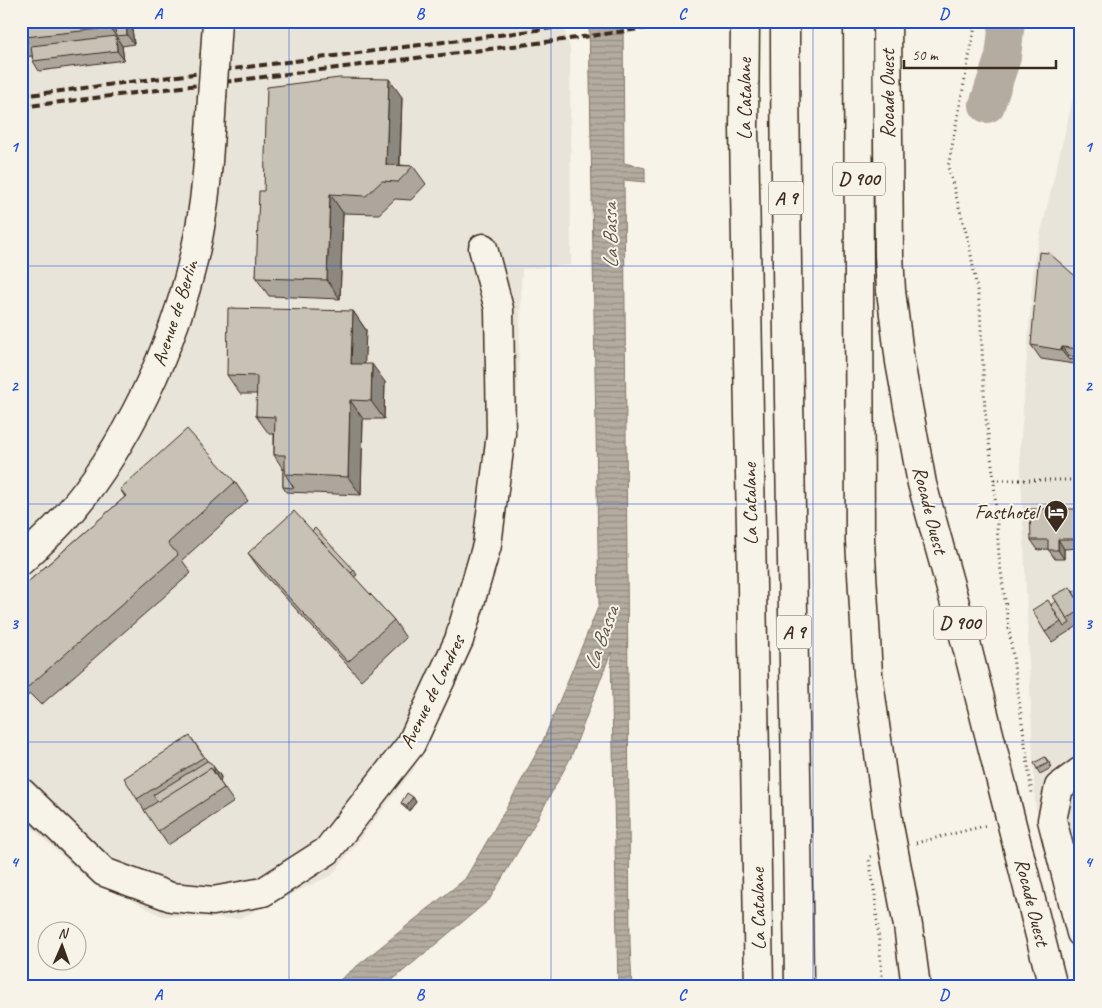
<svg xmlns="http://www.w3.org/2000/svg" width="1102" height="1008" font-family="Caveat,sans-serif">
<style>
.built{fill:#e9e4d9}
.water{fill:url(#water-rules);stroke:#84786c}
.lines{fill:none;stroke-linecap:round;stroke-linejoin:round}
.river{stroke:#b4aca0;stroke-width:36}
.minor-casing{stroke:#3b2a1e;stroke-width:31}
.highway-casing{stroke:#3b2a1e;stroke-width:31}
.path{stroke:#3b2a1e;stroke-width:3;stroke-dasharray:1 4;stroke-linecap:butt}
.minor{stroke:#f7f3e8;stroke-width:28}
.highway{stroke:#f7f3e8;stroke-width:28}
.rail{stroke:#3b2a1e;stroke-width:4;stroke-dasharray:8 4;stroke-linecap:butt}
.minor-bridge-casing{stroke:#3b2a1e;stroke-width:31;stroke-linecap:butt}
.minor-bridge{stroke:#f7f3e8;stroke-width:28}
.wall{fill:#aca69d;stroke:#3b2a1e}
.shaded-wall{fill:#8c877f;stroke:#3b2a1e}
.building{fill:#c8c1b6;stroke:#3b2a1e}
.grid{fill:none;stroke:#1d4ed8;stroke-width:1;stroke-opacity:0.55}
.labels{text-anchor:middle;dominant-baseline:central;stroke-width:4;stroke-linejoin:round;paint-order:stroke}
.shield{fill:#f7f3e8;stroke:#73665b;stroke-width:1}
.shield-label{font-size:19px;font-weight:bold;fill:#3b2a1e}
.street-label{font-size:20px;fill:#3b2a1e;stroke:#f7f3e8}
.poi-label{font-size:20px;fill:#3b2a1e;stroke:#f7f3e8;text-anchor:end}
.water-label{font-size:21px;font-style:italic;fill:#5f5145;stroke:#f7f3e8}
.neatline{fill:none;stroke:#1d4ed8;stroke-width:2}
.grid-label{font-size:16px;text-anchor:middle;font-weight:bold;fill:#1d4ed8}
</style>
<defs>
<pattern id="water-rules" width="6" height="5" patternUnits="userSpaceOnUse" patternTransform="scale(1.25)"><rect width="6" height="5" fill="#b4aca0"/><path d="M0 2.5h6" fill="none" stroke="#948c82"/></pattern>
</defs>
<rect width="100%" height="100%" fill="#f7f3e8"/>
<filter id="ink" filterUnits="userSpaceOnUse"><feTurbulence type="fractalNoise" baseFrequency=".02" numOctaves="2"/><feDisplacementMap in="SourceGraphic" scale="10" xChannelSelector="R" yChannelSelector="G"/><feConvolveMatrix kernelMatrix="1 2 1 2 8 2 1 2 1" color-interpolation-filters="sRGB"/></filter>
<g filter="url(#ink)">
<g class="built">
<polygon points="21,21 561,21 570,48 571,265 522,269 517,403 506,522 470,649 414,769 332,875 238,919 162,916 84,876 21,818"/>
<polygon points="1081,65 1081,986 1035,804 1020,450 1034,261"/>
</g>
<polygon class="water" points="589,21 623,21 624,163 645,168 645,182 624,180 630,944 632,987 618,987 611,652 571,757 535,823 489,900 384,987 331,987 465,879 507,807 542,743 599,605"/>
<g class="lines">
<polyline class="river" points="987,105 1003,57 1007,21"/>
<defs>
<g id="minor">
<polyline points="215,54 217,21"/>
<path d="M21,561c14,-13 28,-26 41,-40 63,-70 113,-177 133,-269 12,-51 14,-103 17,-154"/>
<polyline points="1081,771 1059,787 1052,820 1081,933"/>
<polyline points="21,792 104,872 171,897 213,901 263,892 327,851 411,744 459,640 487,545 501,434 499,309 483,248"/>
</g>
<g id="highway">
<polyline points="745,21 744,129 759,987"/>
<path d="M785,21c0,322 11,644 14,966"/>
<polyline points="858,21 860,541 868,674 889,826 908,926 916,987"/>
<polyline points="887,21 889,255 891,291 900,362 922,484 967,647 1053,987"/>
</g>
</defs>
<use href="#minor" class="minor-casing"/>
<use href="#highway" class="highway-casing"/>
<g class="path">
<polyline points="976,21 948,167 969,243 980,307 985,411 994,480 999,557 1032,794"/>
<polyline points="994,480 1081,480"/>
<polyline points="916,843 988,825"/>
<polyline points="871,856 869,859 875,895 883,987"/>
</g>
<use href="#minor" class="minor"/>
<use href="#highway" class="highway"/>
<g class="rail">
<polyline points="21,96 608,21"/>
<polyline points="21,107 562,40 696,21"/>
</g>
<defs>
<polyline id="minor-bridge" points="212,98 215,54"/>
</defs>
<use href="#minor-bridge" class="minor-bridge-casing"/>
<use href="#minor-bridge" class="minor-bridge"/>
</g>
<g class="wall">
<polygon points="21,21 131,21 134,44 122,46 124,60 39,71 33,61 32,56 24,57 21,53"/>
<polygon points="402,97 400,165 413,166 426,184 411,200 395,199 379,214 343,213 340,299 269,296 256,278 264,191"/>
<polygon points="1081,281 1081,365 1041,359 1031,345"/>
<polygon points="353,311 366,330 364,364 385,382 384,419 363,419 361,495 286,492 283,487 283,469 274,455 274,434 269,434 256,416 257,394 240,394 227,375"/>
<polygon points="235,482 248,501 182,560 191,573 41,705 30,694 21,701 21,588 125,497 120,489"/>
<polygon points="1081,511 1081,548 1064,549 1064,559 1055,559 1048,549 1038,550 1031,540"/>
<polygon points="312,531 354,570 357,575 354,577 394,620 406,638 361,680 261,571 248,553"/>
<polygon points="1070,587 1073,592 1081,587 1081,624 1052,642 1045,632 1051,605 1056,601"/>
<polygon points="190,736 208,762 218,772 221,777 220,782 234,802 168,845 137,799"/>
<polygon points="1045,757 1049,762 1051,768 1040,774 1037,769"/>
<polygon points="413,797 416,802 409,811 404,807 401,803"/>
</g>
<g class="shaded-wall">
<polygon points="109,21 119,21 116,36 110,28"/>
<polygon points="126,21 131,21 134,44 127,35"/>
<polygon points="116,36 122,46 124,60 117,51"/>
<polygon points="389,79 402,97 399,180 386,165"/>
<polygon points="330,194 343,213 340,299 327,280"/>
<polygon points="353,311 366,330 364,382 351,364"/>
<polygon points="1062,347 1071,360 1068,359 1061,350"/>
<polygon points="372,364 385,382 384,419 371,401"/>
<polygon points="350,400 363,419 361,495 348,477"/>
<polygon points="1080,509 1081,511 1081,534 1080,533"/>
<polygon points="1075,534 1081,542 1081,547 1075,539"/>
<polygon points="1058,539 1064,549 1064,559 1058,550"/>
<polygon points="211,763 221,777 220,782 214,772"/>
<polygon points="413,797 416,802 409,811 406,806"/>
</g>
<g class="building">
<polygon points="21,21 23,21 25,37 28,42 21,42"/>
<polygon points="23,21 109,21 110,28 25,37"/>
<polygon points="114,21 126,21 127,35 116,36"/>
<polygon points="116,36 117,51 33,61 31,46"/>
<polygon points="339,78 389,79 386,165 413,166 398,182 382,181 366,196 330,194 327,280 256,278 259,191 264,191 267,87"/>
<polygon points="1039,252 1049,253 1081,281 1081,346 1079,349 1062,347 1061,350 1031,345"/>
<polygon points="228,308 353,311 351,364 372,364 371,401 350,400 348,477 285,474 285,455 274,455 275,417 256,416 257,376 227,375"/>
<polygon points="1068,356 1081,357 1081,361 1068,359"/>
<polygon points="187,429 235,482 168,543 178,555 28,687 21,679 21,588 126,496 120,489"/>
<polygon points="283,469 285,469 285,474 294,488 283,487"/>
<polygon points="1030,509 1080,509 1080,533 1075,534 1075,539 1058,539 1058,550 1048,550 1048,540 1031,540"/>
<polygon points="294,511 394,620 348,662 248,553"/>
<polygon points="315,528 354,570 351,573 312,531"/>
<polygon points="1070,587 1081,606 1081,610 1067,619 1053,596"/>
<polygon points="1081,587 1081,605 1073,592"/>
<polygon points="1048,600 1061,622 1045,632 1032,610"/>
<polygon points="1056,601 1070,623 1064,627 1051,605"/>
<polygon points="190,736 204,757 137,799 124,778"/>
<polygon points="1045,757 1048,763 1037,769 1034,763"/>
<polygon points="207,761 211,763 214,768 214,772 211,768 158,802 153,795"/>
<polygon points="211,768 224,788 158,831 144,810"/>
<polygon points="407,793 413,797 406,806 401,803"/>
</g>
</g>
<path class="grid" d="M289,21v966M551,21v966M813,21v966M21,266h1060M21,504h1060M21,742h1060"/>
<defs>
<symbol id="hotel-pin" viewBox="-11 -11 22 30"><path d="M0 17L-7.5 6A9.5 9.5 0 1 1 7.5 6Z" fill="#3b2a1e" stroke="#f7f3e8"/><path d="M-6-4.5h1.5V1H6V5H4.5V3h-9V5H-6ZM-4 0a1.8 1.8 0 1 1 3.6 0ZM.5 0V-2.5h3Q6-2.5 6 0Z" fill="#fff"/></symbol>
</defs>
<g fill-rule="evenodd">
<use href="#hotel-pin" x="1042" y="498" width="28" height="38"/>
</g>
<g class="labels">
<g class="shield">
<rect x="833" y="162.5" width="52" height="33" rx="4"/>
<rect x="768.5" y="181.5" width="35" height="33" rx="4"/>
<rect x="934" y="606.5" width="52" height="33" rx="4"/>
<rect x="776.5" y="615.5" width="35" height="33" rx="4"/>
</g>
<g class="shield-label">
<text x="859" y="179">D 900</text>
<text x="786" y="198">A 9</text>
<text x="960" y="623">D 900</text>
<text x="794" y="632">A 9</text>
</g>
<g class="street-label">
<text transform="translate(887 94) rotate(-90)">Rocade Ouest</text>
<text transform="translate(744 99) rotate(-90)">La Catalane</text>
<text transform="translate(175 313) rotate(-72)">Avenue de Berlin</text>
<text transform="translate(750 504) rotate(-91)">La Catalane</text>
<text transform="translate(930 510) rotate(76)">Rocade Ouest</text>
<text transform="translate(432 692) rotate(-64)">Avenue de Londres</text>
<text transform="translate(1032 902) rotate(76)">Rocade Ouest</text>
<text transform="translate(758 909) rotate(-91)">La Catalane</text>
</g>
<g class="poi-label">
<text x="1038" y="512">Fasthotel</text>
</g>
<g class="water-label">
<text transform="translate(610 236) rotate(-91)">La Bassa</text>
<text transform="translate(601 638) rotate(-70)">La Bassa</text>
</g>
</g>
<rect width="1102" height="1008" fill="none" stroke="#f7f3e8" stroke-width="55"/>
<g transform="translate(62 946) rotate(2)"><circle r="24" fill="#f7f3e8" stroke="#aca397"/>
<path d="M0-4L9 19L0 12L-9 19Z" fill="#3b2a1e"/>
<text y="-8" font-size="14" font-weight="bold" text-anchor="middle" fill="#3b2a1e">N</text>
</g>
<path d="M904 60v8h152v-8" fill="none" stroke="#3b2a1e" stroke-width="2.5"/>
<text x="912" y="60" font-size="15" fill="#3b2a1e" stroke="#f7f3e8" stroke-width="4" paint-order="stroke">50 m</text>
<rect x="28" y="28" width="1046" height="952" class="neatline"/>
<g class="grid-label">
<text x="158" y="19">A</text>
<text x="420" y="19">B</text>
<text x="682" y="19">C</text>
<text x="944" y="19">D</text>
<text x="14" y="152">1</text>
<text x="1088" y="152">1</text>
<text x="14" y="391">2</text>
<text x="1088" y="391">2</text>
<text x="14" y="629">3</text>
<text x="1088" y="629">3</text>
<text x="14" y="867">4</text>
<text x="1088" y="867">4</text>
<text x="158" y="1000">A</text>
<text x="420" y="1000">B</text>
<text x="682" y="1000">C</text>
<text x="944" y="1000">D</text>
</g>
</svg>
